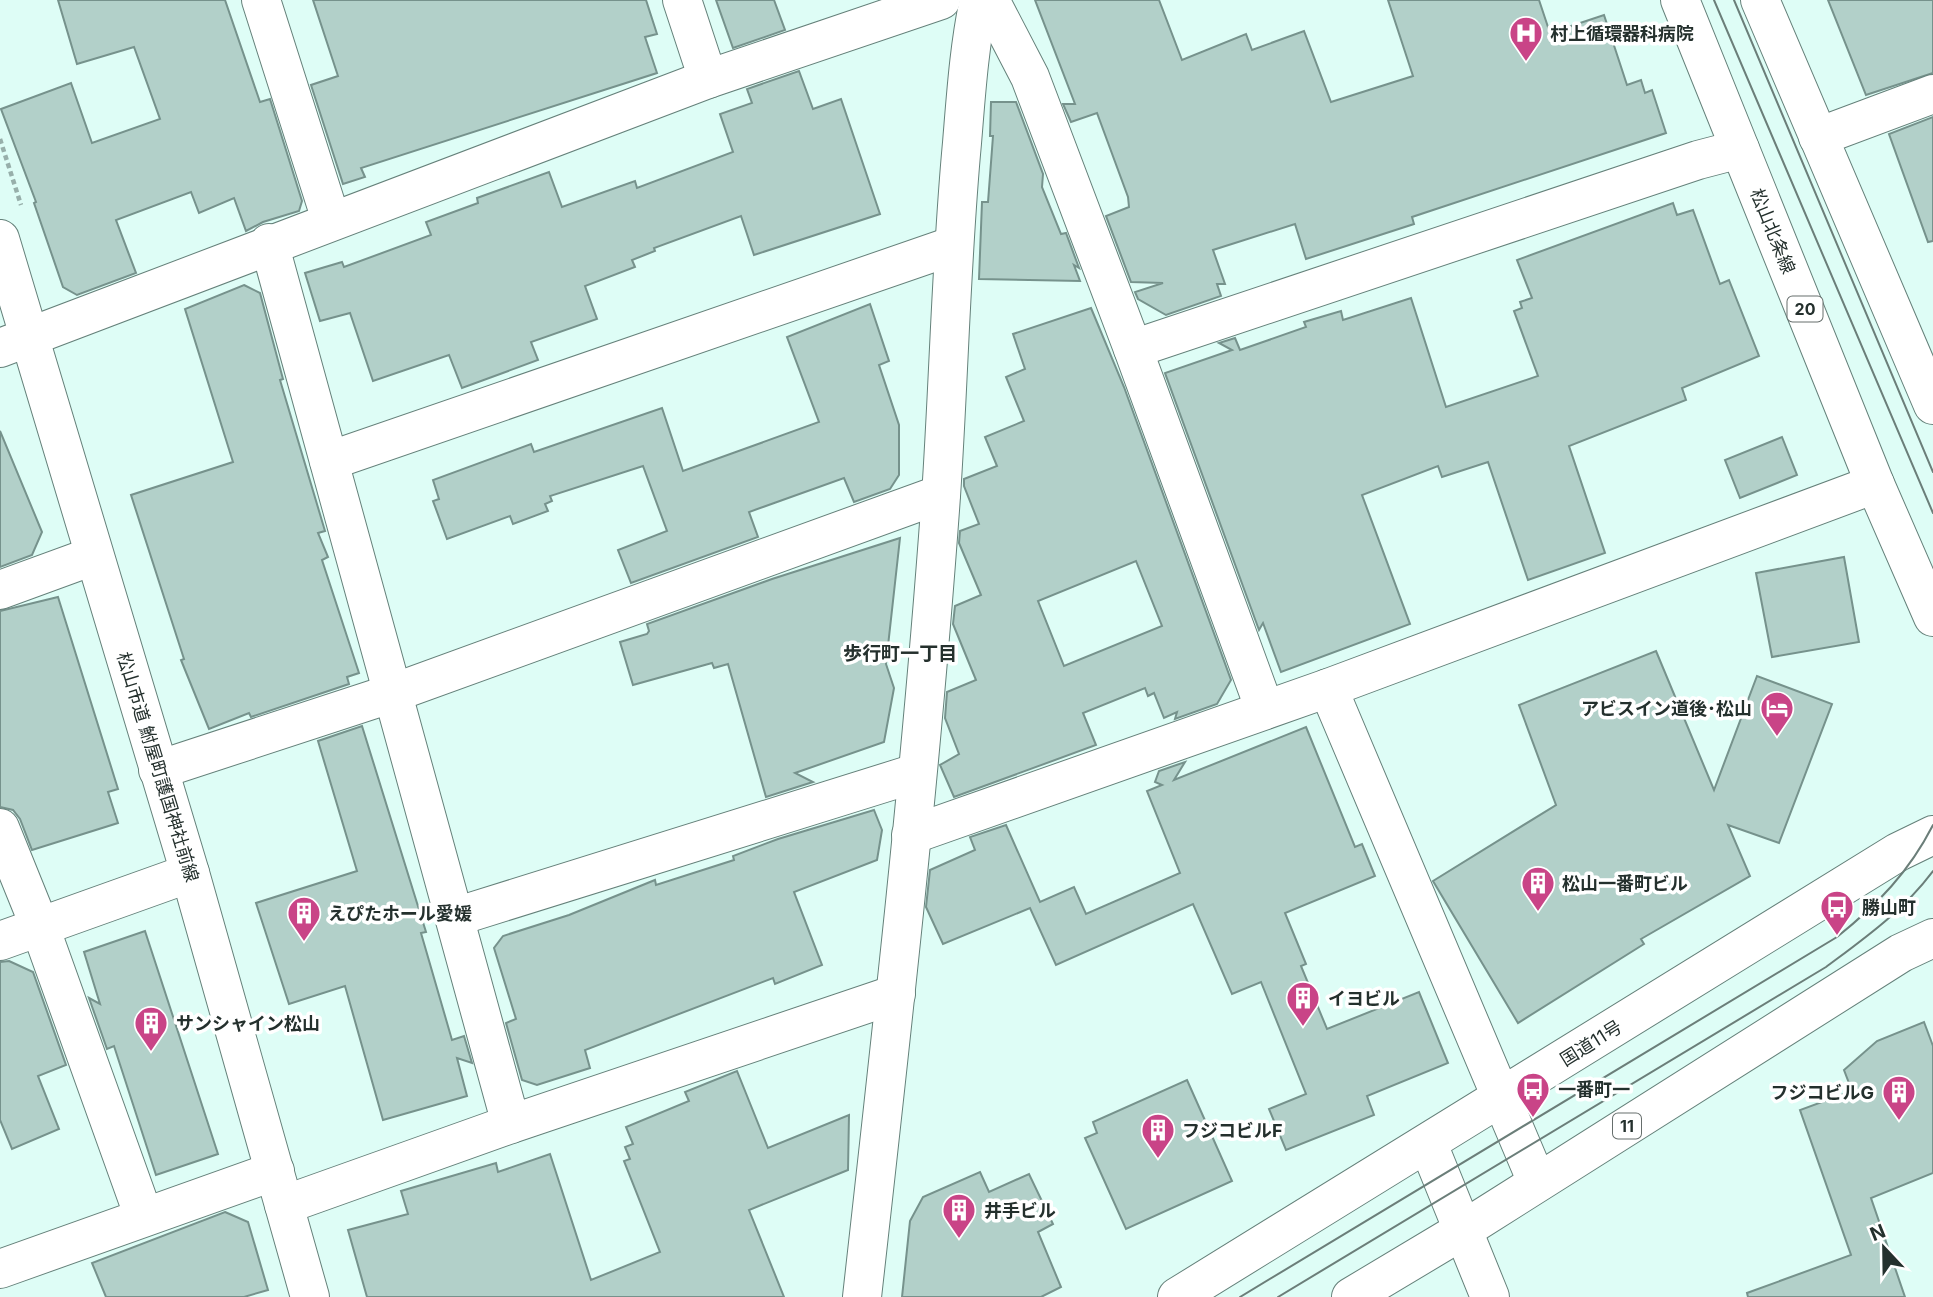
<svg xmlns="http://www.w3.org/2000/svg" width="1933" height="1297" font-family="Inter,'Noto Sans JP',sans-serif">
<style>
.building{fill:#b2d0c9;stroke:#76928c;stroke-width:2;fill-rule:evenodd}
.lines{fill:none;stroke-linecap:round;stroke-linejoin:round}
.minor-casing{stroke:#65817a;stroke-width:40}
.tertiary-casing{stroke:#65817a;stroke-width:40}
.primary-casing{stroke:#65817a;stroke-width:40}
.trunk-casing{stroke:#65817a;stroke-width:40}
.path{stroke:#97afaa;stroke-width:4.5;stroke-dasharray:5 3.5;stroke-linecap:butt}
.minor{stroke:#fff;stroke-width:38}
.tertiary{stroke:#fff;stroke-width:38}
.primary{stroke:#fff;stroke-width:38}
.trunk{stroke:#fff;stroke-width:38}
.tram{stroke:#6b7e79;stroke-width:2}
.labels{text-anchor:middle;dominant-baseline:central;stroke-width:7;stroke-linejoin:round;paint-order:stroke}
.shield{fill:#fff;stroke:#666e6c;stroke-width:2}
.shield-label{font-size:16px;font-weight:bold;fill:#24302d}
.poi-label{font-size:18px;font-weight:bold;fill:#24302d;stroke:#fff;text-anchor:start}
.street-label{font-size:18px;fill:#24302d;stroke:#fff}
.neighbourhood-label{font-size:19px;font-weight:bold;fill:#24302d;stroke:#fff}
</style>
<rect width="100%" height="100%" fill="#defdf6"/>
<g class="building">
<polygon points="58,0 225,0 260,102 270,99 302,201 299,211 263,222 246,231 234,198 199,213 191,192 116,220 136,273 77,295 63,287 34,203 36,202 1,109 71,83 92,143 160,119 134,47 77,64"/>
<polygon points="313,0 646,0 657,34 645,37 657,73 361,168 365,177 343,184 311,85 338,76"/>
<polygon points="716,0 774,0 785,30 733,48"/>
<polygon points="1035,0 1159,0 1182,60 1246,34 1252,50 1304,31 1331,102 1413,76 1388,0 1539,0 1550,33 1604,15 1627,85 1641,80 1645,93 1652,90 1666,133 1412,217 1414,224 1306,259 1295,224 1213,250 1225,284 1217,284 1221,296 1166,315 1138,299 1135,292 1163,283 1131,282 1106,216 1129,207 1128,197 1097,113 1071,122 1063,104 1075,104"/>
<polygon points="1828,0 1933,0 1933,73 1866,95"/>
<polygon points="799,71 813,109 841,99 880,214 754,255 741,216 654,248 655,251 632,260 635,267 585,286 597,319 531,342 538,360 462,388 449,355 373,381 350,313 320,321 305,273 342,262 344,267 431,235 426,222 478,203 477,198 549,172 562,207 635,181 637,188 733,152 720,114 752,103 747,89"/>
<polygon points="991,102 1016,102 1043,174 1042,187 1061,234 1066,233 1079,268 1074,265 1080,281 979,279 982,202 988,202 993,136 990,136"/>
<polygon points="1933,117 1933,241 1928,242 1889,134"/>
<polygon points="1673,203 1677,215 1693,210 1720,284 1729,280 1759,356 1682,388 1686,400 1569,446 1605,553 1528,580 1488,462 1442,477 1438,466 1362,495 1410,624 1281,672 1263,623 1259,630 1165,373 1232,350 1219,343 1235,338 1240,350 1306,327 1304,322 1341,311 1343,320 1411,298 1446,407 1538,376 1514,311 1522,308 1520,302 1532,298 1517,260"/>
<polygon points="244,285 260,293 283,379 280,380 325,531 318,533 328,557 322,560 359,673 347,677 349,684 251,717 249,713 209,729 181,660 184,659 131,495 233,462 185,309"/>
<polygon points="870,304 889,361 879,365 899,425 899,475 890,489 854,502 844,478 749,512 758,537 631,583 618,550 667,531 643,466 550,496 552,501 545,504 548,511 513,524 510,516 447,539 433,501 439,499 433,480 531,444 534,452 662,408 683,471 819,422 787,337"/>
<path d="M1091,308l33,79 107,293 -14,24 -42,15 2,-7 -13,6 -10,-25 -6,3 -3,-8 -62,25 13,32 -142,52 -14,-32 19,-11 -14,-36 2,-26 29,-12 -23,-56 2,-18 26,-11 -22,-52 1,-12 19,-7 -15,-38v-7l33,-13 -12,-29 39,-16 -18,-44 19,-8 -12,-35zM1136,561l26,65 -98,40 -26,-65z"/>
<polygon points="0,431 42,532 32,555 0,567"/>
<polygon points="1782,437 1797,475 1740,498 1725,460"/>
<polygon points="900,538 886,664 894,688 884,742 795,773 813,782 766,797 728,664 714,668 712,663 633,685 620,642 647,634 649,631 647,624 772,579"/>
<polygon points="1844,557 1859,642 1772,657 1756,573"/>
<polygon points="58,597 118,789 108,792 118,823 32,850 20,819 13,810 0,807 0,611"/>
<polygon points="1656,651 1714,790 1757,676 1832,704 1779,843 1728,825 1750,876 1641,939 1644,944 1518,1023 1433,881 1556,805 1519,705"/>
<polygon points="362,726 426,932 421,933 452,1040 464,1036 472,1063 457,1058 467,1096 383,1120 345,986 289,1004 256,903 357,871 318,741"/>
<polygon points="1306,727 1355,847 1362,844 1375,876 1285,913 1306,964 1301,966 1327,1029 1419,992 1448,1063 1367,1096 1374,1115 1286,1150 1269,1109 1306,1094 1261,982 1232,994 1193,904 1056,965 1030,908 943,944 926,907 930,870 975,850 970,837 1006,825 1040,902 1074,887 1086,914 1180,873 1147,791 1162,785 1155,782 1159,771 1185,762 1174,780"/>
<polygon points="874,810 882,830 877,860 794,892 822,965 775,984 773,978 585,1050 590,1068 537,1085 522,1080 506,1023 516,1019 494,948 503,936 569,915 655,880 656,885 734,860 733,856 778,839"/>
<polygon points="145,931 218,1154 156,1175 114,1046 107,1049 89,998 100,1004 84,952"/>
<polygon points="9,961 33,972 66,1065 38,1076 59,1129 12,1149 0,1120 0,962"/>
<polygon points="1924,1022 1933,1046 1933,1173 1871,1198 1905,1297 1748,1297 1747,1293 1851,1255 1800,1110 1852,1091 1844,1070 1877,1041"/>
<polygon points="737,1071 768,1148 849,1115 848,1170 749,1210 784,1297 367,1297 348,1230 408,1214 401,1191 496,1163 498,1172 550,1154 591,1280 660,1252 624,1161 630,1159 625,1147 633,1144 626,1127 689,1101 685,1092"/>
<polygon points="1187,1080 1232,1181 1126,1229 1085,1138 1097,1133 1093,1122"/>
<polygon points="980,1172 989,1192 1029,1174 1053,1224 1038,1232 1061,1287 1041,1297 902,1297 910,1221 923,1197"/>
<polygon points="225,1212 248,1222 268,1290 244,1297 106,1297 92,1263"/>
</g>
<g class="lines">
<defs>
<g id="minor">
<polyline points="261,0 331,220"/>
<polyline points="682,0 708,79"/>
<polyline points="990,0 1030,77 1133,349 1265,710"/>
<polyline points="1818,137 1933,94"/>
<polyline points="269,243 511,1124 896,994"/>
<polyline points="0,348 708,79 941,0"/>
<polyline points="1133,349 1698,160 1740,149"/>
<polyline points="329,461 952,246"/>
<polyline points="0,590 93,556"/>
<polyline points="1328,688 1537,1182"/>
<polyline points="158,770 393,693 941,494"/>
<polyline points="0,828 40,927 144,1217"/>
<polyline points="911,835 1328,688 1875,484"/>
<polyline points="455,917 916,773"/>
<polyline points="0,941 190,873"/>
<polyline points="1428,1144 1490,1297"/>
<polyline points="284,1205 511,1124"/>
<polyline points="0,1269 275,1171"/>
<path d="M862,1297c30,-267 60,-534 79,-801 8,-118 10,-236 21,-353 4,-48 7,-96 17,-143"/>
</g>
<polyline id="tertiary" points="0,239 190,873 310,1297"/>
<g id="primary">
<polyline points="1680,0 1875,484 1933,617"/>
<polyline points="1760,0 1933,405"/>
</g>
<g id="trunk">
<polyline points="1177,1297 1898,852 1933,835"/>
<polyline points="1351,1297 1463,1230 1901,953 1933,938"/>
</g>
</defs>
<use href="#minor" class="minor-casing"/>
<use href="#tertiary" class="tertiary-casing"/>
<use href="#primary" class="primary-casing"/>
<use href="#trunk" class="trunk-casing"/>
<polyline class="path" points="0,139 21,205"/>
<use href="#minor" class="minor"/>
<use href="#tertiary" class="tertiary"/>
<use href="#primary" class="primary"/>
<use href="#trunk" class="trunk"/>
<g class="tram">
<polyline points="1714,0 1933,513"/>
<polyline points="1734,0 1933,472"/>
<path d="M1240,1297l597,-360c41,-33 72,-65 96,-112"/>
<path d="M1278,1297l548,-330c40,-30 77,-56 107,-96"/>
</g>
</g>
<defs>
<symbol id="hospital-pin" viewBox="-11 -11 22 30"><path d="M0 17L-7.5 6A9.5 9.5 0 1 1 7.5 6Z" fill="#c94487" stroke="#fff"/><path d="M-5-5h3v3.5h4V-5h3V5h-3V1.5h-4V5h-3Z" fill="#fff"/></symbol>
<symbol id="hotel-pin" viewBox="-11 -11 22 30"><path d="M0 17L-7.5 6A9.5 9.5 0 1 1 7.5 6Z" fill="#c94487" stroke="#fff"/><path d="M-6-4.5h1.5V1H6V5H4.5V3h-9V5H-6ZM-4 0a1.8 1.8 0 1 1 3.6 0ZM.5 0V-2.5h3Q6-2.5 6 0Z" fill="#fff"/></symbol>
<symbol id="building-pin" viewBox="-11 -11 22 30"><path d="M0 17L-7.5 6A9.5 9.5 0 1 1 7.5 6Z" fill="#c94487" stroke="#fff"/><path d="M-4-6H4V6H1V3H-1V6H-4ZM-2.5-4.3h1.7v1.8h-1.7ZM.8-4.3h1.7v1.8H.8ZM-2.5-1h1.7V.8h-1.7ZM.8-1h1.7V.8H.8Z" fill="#fff"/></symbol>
<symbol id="bus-pin" viewBox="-11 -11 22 30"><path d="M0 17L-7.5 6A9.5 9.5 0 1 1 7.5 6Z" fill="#c94487" stroke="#fff"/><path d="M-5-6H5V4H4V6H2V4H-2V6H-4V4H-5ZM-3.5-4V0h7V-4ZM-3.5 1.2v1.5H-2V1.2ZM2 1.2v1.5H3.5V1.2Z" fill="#fff"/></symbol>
</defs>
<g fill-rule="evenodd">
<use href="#hospital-pin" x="1507" y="14" width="38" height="52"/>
<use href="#hotel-pin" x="1758" y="689" width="38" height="52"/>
<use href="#building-pin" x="1519" y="864" width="38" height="52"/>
<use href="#bus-pin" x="1818" y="888" width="38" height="52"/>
<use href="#building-pin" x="285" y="894" width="38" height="52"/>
<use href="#building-pin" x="1284" y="979" width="38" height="52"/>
<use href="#building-pin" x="132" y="1004" width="38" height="52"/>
<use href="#bus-pin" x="1514" y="1070" width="38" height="52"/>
<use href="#building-pin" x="1880" y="1073" width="38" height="52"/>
<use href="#building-pin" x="1139" y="1111" width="38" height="52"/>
<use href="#building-pin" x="940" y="1191" width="38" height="52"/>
</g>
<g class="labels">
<g class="shield">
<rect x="1787.5" y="296.5" width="35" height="25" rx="5"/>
<rect x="1613" y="1113.5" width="28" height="25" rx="5"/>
</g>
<g class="shield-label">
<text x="1805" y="309">20</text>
<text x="1627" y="1126">11</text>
</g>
<g class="poi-label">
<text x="1550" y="33">村上循環器科病院</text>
<text x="1752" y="708" text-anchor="end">アビスイン道後･松山</text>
<text x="1562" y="883">松山一番町ビル</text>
<text x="1862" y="907">勝山町</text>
<text x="328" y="913">えぴたホール愛媛</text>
<text x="1328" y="998">イヨビル</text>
<text x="176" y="1023">サンシャイン松山</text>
<text x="1558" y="1089">一番町一</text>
<text x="1874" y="1092" text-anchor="end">フジコビルG</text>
<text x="1182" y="1130">フジコビルF</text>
<text x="984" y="1210">井手ビル</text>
</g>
<g class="street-label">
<text transform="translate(1773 231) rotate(68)">松山北条線</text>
<text transform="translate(158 767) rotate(73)">松山市道 鮒屋町護国神社前線</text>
<text transform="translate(1591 1043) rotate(-32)">国道11号</text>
</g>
<g class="neighbourhood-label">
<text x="900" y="653">歩行町一丁目</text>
</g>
</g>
<g transform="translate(1884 1248) rotate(338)" stroke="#ffffff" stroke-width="5" paint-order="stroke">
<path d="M0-5L12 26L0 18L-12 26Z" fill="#24302d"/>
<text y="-10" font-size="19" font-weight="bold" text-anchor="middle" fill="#24302d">N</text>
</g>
</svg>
